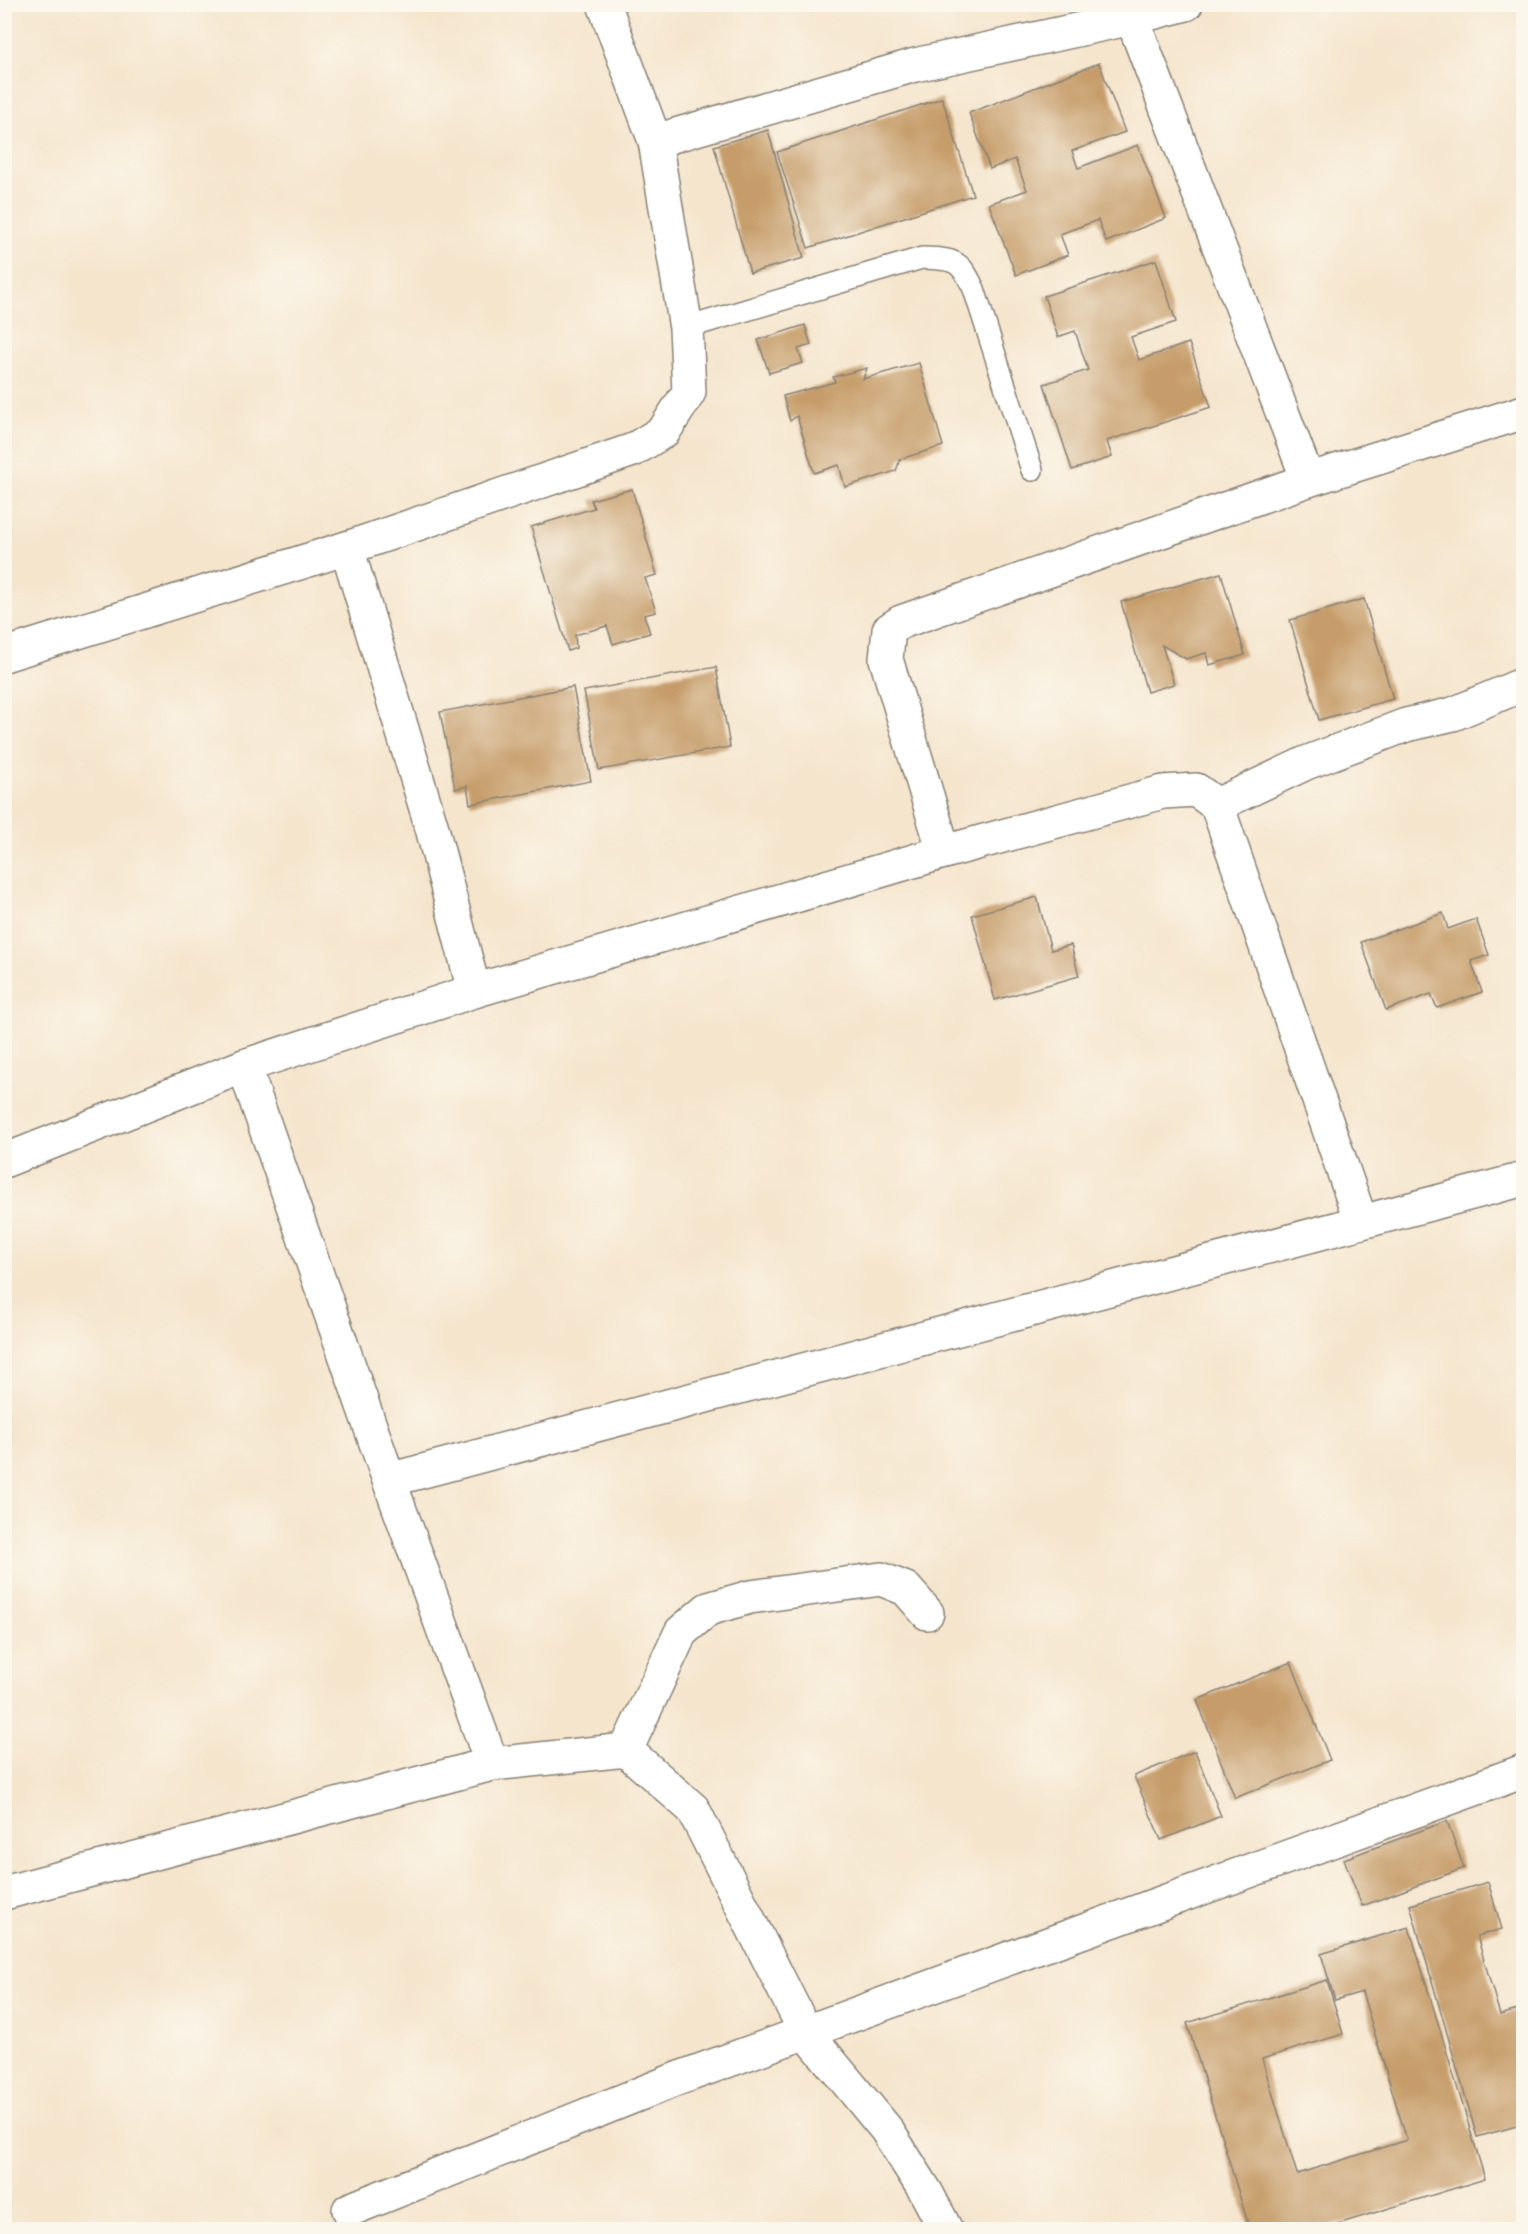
<svg xmlns="http://www.w3.org/2000/svg" width="1528" height="2234" font-family="'Indie Flower',sans-serif">
<style>
.building{fill:#c69d6b}
.lines{fill:none;stroke-linecap:round;stroke-linejoin:round}
.service-casing{stroke:#888074;stroke-width:24}
.minor-casing{stroke:#888074;stroke-width:36}
.service{stroke:#fff;stroke-width:21}
.minor{stroke:#fff;stroke-width:33}
</style>
<rect width="100%" height="100%" fill="#fbf7ec"/>
<filter id="ink" filterUnits="userSpaceOnUse"><feTurbulence type="fractalNoise" baseFrequency=".0167" numOctaves="2"/><feDisplacementMap in="SourceGraphic" scale="12" xChannelSelector="R" yChannelSelector="G"/><feConvolveMatrix kernelMatrix="1 2 1 2 8 2 1 2 1" color-interpolation-filters="sRGB"/></filter>
<filter id="wash" filterUnits="userSpaceOnUse"><feTurbulence type="fractalNoise" baseFrequency=".008" numOctaves="4" result="noise"/><feDisplacementMap in="SourceGraphic" scale="24" xChannelSelector="R" yChannelSelector="G"/><feGaussianBlur stdDeviation="1.35" result="paint"/><feColorMatrix in="noise" values="0 0 0 0 0 0 0 0 0 0 0 0 0 0 0 0 0 1.4 0 .05"/><feComposite in="paint" operator="in"/></filter>
<g filter="url(#wash)">
<rect width="100%" height="100%" fill="#f5e5cd"/>
<g id="blocks">
<g class="building">
<polygon points="1099,63 1125,132 1072,151 1078,168 1138,145 1166,218 1106,242 1098,220 1060,234 1068,255 1016,275 989,204 1027,190 1015,159 990,169 969,113"/>
<polygon points="942,98 973,195 808,248 777,152"/>
<polygon points="768,130 804,258 750,273 714,146"/>
<polygon points="1156,260 1176,322 1131,337 1139,360 1189,343 1211,407 1107,441 1112,457 1072,470 1044,384 1088,370 1075,331 1058,337 1044,296"/>
<polygon points="805,325 811,345 798,349 803,363 769,373 758,340"/>
<polygon points="919,363 943,446 900,459 896,471 845,487 839,465 814,473 797,416 790,421 783,396 835,382 833,377 867,368 863,379"/>
<polygon points="632,489 657,575 645,578 656,612 644,615 650,633 613,644 607,626 575,635 576,648 568,651 531,527 594,508 591,500"/>
<polygon points="1221,573 1245,655 1209,665 1206,653 1186,659 1162,645 1174,684 1147,692 1121,602"/>
<polygon points="1364,599 1393,699 1319,720 1290,620"/>
<polygon points="716,667 730,747 599,770 584,691"/>
<polygon points="573,687 591,781 470,804 467,786 455,789 440,712"/>
<polygon points="1037,897 1051,950 1071,945 1079,976 995,1000 972,915"/>
<polygon points="1443,913 1448,929 1476,919 1489,955 1471,961 1482,992 1437,1008 1431,994 1386,1010 1361,942"/>
<polygon points="1291,1662 1330,1760 1235,1798 1197,1700"/>
<polygon points="1195,1751 1221,1816 1161,1840 1134,1776"/>
<polygon points="1447,1821 1464,1868 1362,1906 1344,1859"/>
<polygon points="1488,1882 1502,1929 1477,1936 1500,2015 1524,2008 1524,2124 1477,2137 1410,1905"/>
<polygon points="1409,1927 1485,2179 1318,2230 1250,2230 1187,2023 1327,1980 1343,2034 1262,2059 1297,2174 1407,2140 1362,1992 1335,2000 1321,1954"/>
</g>
</g>
</g>
<g filter="url(#ink)">
<use href="#blocks" fill-opacity="0" stroke="#888074" stroke-width="1.5"/>
<g class="lines">
<defs>
<path id="service" d="M686,328l236,-70c32,1 38,1 52,31l58,181"/>
<g id="minor">
<polyline points="1132,18 1308,480"/>
<polyline points="655,141 915,65 1132,18 1186,4"/>
<polyline points="347,548 432,828 474,991"/>
<polyline points="4,655 347,548 633,450 664,431 689,392 686,328 655,141 604,4"/>
<polyline points="1217,805 1306,763 1406,725 1453,714 1524,684"/>
<polyline points="944,852 886,659 889,630 901,622 1308,480 1524,412"/>
<polyline points="244,1066 389,1480 492,1764"/>
<polyline points="4,1161 244,1066 474,991 944,852 1163,792 1196,790 1217,805 1361,1222"/>
<polyline points="389,1480 1524,1179"/>
<polyline points="626,1750 681,1632 708,1609 750,1597 881,1579 906,1589 927,1613"/>
<polyline points="4,1893 492,1764 626,1750 693,1809 805,2031 886,2129 926,2192 946,2230"/>
<polyline points="349,2210 677,2079 1524,1771"/>
</g>
</defs>
<use href="#service" class="service-casing"/>
<use href="#minor" class="minor-casing"/>
<use href="#service" class="service"/>
<use href="#minor" class="minor"/>
</g>
</g>
<rect width="1528" height="2234" fill="none" stroke="#fbf7ec" stroke-width="24"/>
</svg>
